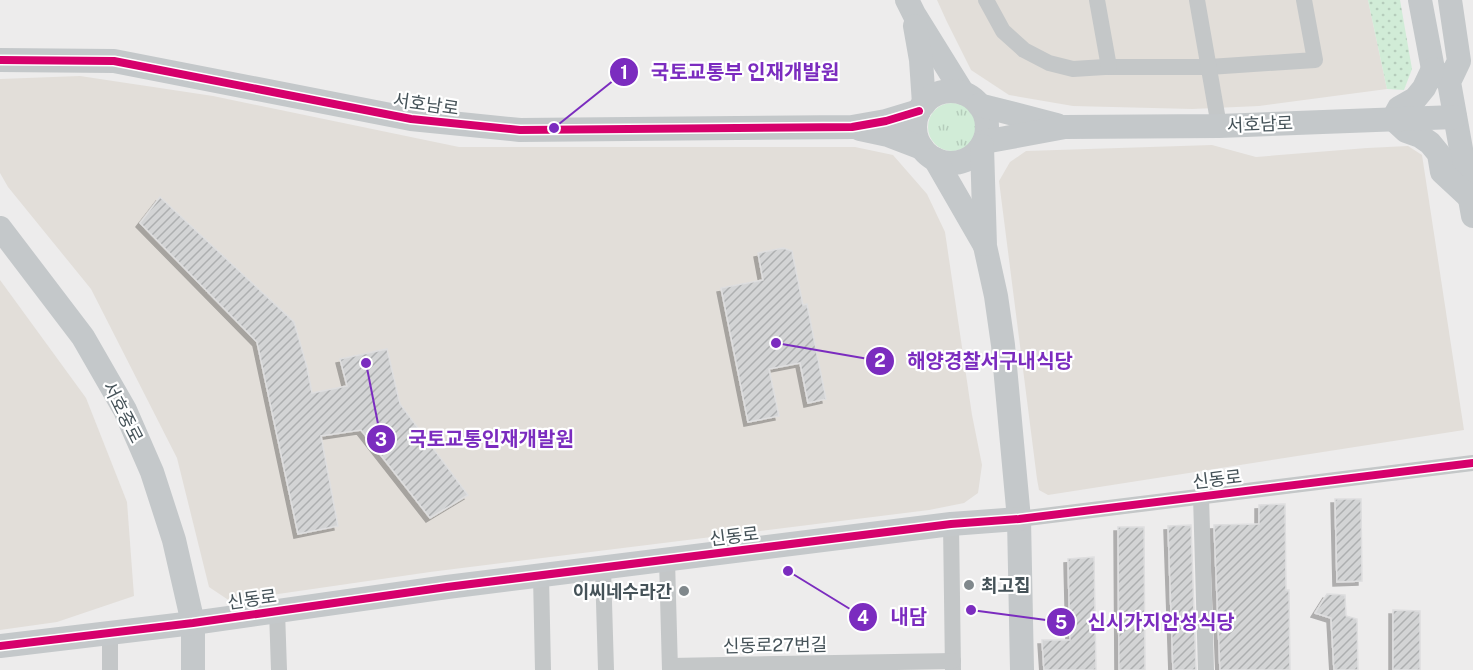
<svg xmlns="http://www.w3.org/2000/svg" width="1473" height="670" font-family="'Public Sans','Noto Sans KR',sans-serif">
<style>
.commercial{fill:#e2ded9}
.grass{fill:url(#grass-tufts)}
.park{fill:url(#park-dots)}
.building{fill:url(#building-hatch);stroke:#dededf;stroke-width:1.5;filter:url(#shadow)}
.lines{fill:none;stroke-linecap:round;stroke-linejoin:round}
.street{stroke:#c4c7c8;stroke-width:16}
.secondary{stroke:#c4c8ca;stroke-width:24}
.cycleway-casing{stroke:#fff;stroke-width:11}
.cycleway{stroke:#d6006c;stroke-width:8}
.poi-dot{fill:#80888c;stroke:#fff;stroke-width:2}
.labels{text-anchor:middle;dominant-baseline:central;stroke-width:4.5;stroke-linejoin:round;paint-order:stroke}
.street-label{font-size:18px;fill:#455258;stroke:#fff}
.poi-label{font-size:18px;font-weight:bold;fill:#455258;stroke:#fff;text-anchor:start}
.leader{fill:none;stroke:#7b2cbf;stroke-width:2}
.callout-dot{fill:#7b2cbf;stroke:#fff;stroke-width:2}
.mark-label{font-size:18px;text-anchor:middle;font-weight:bold;fill:#fff}
.callout-label{font-size:20px;text-anchor:middle;font-weight:bold;fill:#7b2cbf;stroke:#fff;stroke-width:4.5;stroke-linejoin:round;paint-order:stroke}
</style>
<defs>
<pattern id="grass-tufts" width="24" height="20" patternUnits="userSpaceOnUse" patternTransform="scale(1.5)"><rect width="24" height="20" fill="#d1ecd7"/><path d="M3 7l-1-3M5 7V3M7 7l1-3M15 17l-1-3M17 17v-4M19 17l1-3" fill="none" stroke="#b5ccbb"/></pattern>
<pattern id="park-dots" width="8" height="8" patternUnits="userSpaceOnUse" patternTransform="scale(1.5)"><rect width="8" height="8" fill="#d1ecd7"/><path d="M2 2h.1M6 6h.1" fill="none" stroke="#b5ccbb" stroke-width="1.8" stroke-linecap="round"/></pattern>
<pattern id="building-hatch" width="6" height="6" patternUnits="userSpaceOnUse" patternTransform="scale(1.5)"><rect width="6" height="6" fill="#d3d4d5"/><path d="M-1 1l2-2M0 6l6-6M5 7l2-2" fill="none" stroke="#adafb0"/></pattern>
<filter id="shadow"><feDropShadow dx="-4" dy="4" stdDeviation="0" flood-color="#0004"/></filter>
</defs>
<rect width="100%" height="100%" fill="#edecec"/>
<g class="commercial">
<polygon points="937,0 1368,0 1387,89 1259,106 1192,109 1073,106 1009,95 971,70 947,22"/>
<polygon points="80,76 213,96 459,147 855,147 893,155 927,194 945,232 972,415 982,465 978,493 964,503 929,510 430,572 230,601 209,587 177,458 91,289 8,187 0,173 0,79"/>
<polygon points="1212,145 1256,157 1367,148 1408,146 1422,155 1464,430 1048,495 1039,490 1037,479 999,181 1010,162 1026,151"/>
<polygon points="0,280 86,398 127,502 134,596 57,622 0,630"/>
</g>
<circle class="grass" cx="952" cy="127" r="24"/>
<polygon class="park" points="1368,0 1400,0 1412,69 1404,90 1387,89"/>
<g class="building">
<polygon points="160,197 294,322 307,367 312,393 347,386 340,359 387,349 400,404 468,495 430,518 361,430 321,436 338,526 298,534 257,342 140,223"/>
<polygon points="783,248 792,251 803,305 807,304 826,399 808,403 800,363 769,369 779,416 748,422 721,288 763,280 758,253"/>
<polygon points="1335,499 1361,499 1362,581 1337,582"/>
<polygon points="1285,504 1286,590 1289,590 1290,670 1220,670 1214,525 1259,524 1259,505"/>
<polygon points="1191,525 1196,670 1173,670 1168,526"/>
<polygon points="1118,527 1144,527 1145,670 1119,670"/>
<polygon points="1094,557 1096,670 1044,670 1042,640 1070,640 1068,559"/>
<polygon points="1327,594 1345,595 1346,616 1357,619 1358,670 1334,670 1331,618 1315,613"/>
<polygon points="1393,610 1420,611 1420,670 1393,670"/>
</g>
<g class="lines">
<g class="street">
<polyline points="986,0 1003,31 1024,50 1049,63 1073,69 1105,67 1209,67 1315,60 1304,0"/>
<polyline points="1097,0 1109,67"/>
<polyline points="1197,0 1219,126"/>
<polyline points="1201,496 1206,670"/>
<polyline points="1019,519 1473,463"/>
<polyline points="951,524 953,670"/>
<polyline points="667,560 670,670"/>
<polyline points="603,568 606,670"/>
<polyline points="541,576 543,670"/>
<polyline points="277,611 279,670"/>
<polyline points="110,633 110,670"/>
<polyline points="670,666 953,661"/>
</g>
<g class="secondary">
<polyline points="907,0 914,14 963,93"/>
<polyline points="1420,0 1433,69 1449,82"/>
<polyline points="1450,0 1459,61 1449,82 1473,216"/>
<polyline points="915,26 921,60 924,104"/>
<polyline points="0,60 114,61 411,119 520,130 852,127 886,121 919,111"/>
<circle cx="951" cy="127" r="36"/>
<polyline points="979,105 1057,125"/>
<polyline points="1393,119 1406,131 1420,136 1430,143 1439,154 1442,172 1470,198"/>
<polyline points="1393,119 1399,108 1415,99 1424,88 1433,69"/>
<polyline points="860,129 888,135 922,148"/>
<polyline points="984,142 1065,127 1219,126 1455,117"/>
<polyline points="982,146 985,246 996,296 1003,345 1019,519 1022,670"/>
<polyline points="935,159 984,244"/>
<polyline points="0,228 83,337 125,410 152,472 174,540 193,623 193,670"/>
<polyline points="0,646 193,623 447,587 951,524 1019,519"/>
</g>
<defs>
<g id="cycleway">
<polyline points="0,60 114,61 411,119 520,130 852,127 886,121 919,111"/>
<polyline points="0,646 193,623 447,587 951,524 1019,519 1473,463"/>
</g>
</defs>
<use href="#cycleway" class="cycleway-casing"/>
<use href="#cycleway" class="cycleway"/>
</g>
<g class="poi-dot">
<circle cx="969" cy="585" r="6"/>
<circle cx="684" cy="591" r="6"/>
</g>
<g class="labels">
<g class="street-label">
<text transform="translate(426 104) rotate(8)">서호남로</text>
<text transform="translate(1260 124) rotate(-2)">서호남로</text>
<text transform="translate(123 412) rotate(63)">서호중로</text>
<text transform="translate(1217 479) rotate(-7)">신동로</text>
<text transform="translate(734 536) rotate(-7)">신동로</text>
<text transform="translate(252 599) rotate(-8)">신동로</text>
<text transform="translate(775 645) rotate(-1)">신동로27번길</text>
</g>
<g class="poi-label">
<text x="981" y="585">최고집</text>
<text x="672" y="591" text-anchor="end">이씨네수라간</text>
</g>
</g>
<path class="leader" d="M554 128L624 72M776 343L880 361M366 363L381 439M788 571L863 617M971 610L1061 622"/>
<g class="callout-dot">
<circle cx="554" cy="128" r="6"/>
<circle cx="776" cy="343" r="6"/>
<circle cx="366" cy="363" r="6"/>
<circle cx="788" cy="571" r="6"/>
<circle cx="971" cy="610" r="6"/>
<circle cx="624" cy="72" r="15"/>
<circle cx="880" cy="361" r="15"/>
<circle cx="381" cy="439" r="15"/>
<circle cx="863" cy="617" r="15"/>
<circle cx="1061" cy="622" r="15"/>
</g>
<g class="mark-label">
<text x="624" y="79">1</text>
<text x="880" y="367">2</text>
<text x="381" y="446">3</text>
<text x="863" y="624">4</text>
<text x="1061" y="629">5</text>
</g>
<g class="callout-label">
<text x="745" y="79">국토교통부 인재개발원</text>
<text x="990" y="368">해양경찰서구내식당</text>
<text x="491" y="446">국토교통인재개발원</text>
<text x="909" y="624">내담</text>
<text x="1161" y="629">신시가지안성식당</text>
</g>
</svg>
